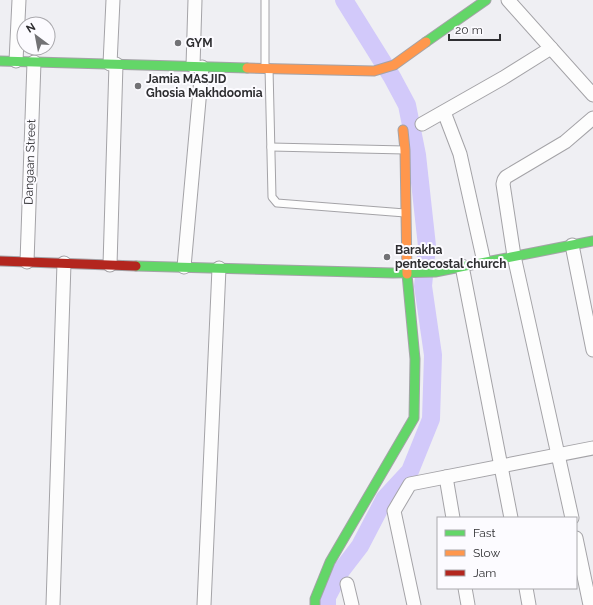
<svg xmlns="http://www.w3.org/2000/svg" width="593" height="605" font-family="Raleway,sans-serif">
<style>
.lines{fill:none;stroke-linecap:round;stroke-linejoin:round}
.canal{stroke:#d2c9fa;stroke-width:18}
.lane-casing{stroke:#a4a3a7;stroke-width:9}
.street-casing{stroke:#a4a3a7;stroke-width:15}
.fast-casing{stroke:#a4a3a7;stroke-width:11}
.slow-casing{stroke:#a4a3a7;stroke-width:11}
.jam-casing{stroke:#a4a3a7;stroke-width:11}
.lane{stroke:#fdfdfd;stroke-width:7}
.street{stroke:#fdfdfd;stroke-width:13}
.fast{stroke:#63d668;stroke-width:9}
.slow{stroke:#ff974d;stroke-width:9}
.jam{stroke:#b3261e;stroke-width:9}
.poi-dot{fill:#727275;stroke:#fcfbff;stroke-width:1.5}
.labels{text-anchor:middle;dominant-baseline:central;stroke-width:4;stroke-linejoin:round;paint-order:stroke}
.poi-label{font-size:12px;font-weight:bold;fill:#2e2e31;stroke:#fcfbff;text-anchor:start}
.street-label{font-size:12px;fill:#2e2e31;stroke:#fcfbff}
</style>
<rect width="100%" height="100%" fill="#efeff3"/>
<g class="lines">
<polyline class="canal" points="327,605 327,597 340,572 360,546 385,498 410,471 431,419 433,355 423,286 427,246 417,155 407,105 392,77 344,0"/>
<defs>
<g id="lane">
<polyline points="265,68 265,0"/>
<polyline points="269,68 272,197 277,203 405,213"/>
<polyline points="271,147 405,150"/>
</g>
<g id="street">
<polyline points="508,0 593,95"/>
<polyline points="16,61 19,0"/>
<polyline points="110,64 113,0"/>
<polyline points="193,66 195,0"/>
<polyline points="444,112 460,154 484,262"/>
<polyline points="422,124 503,78 551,48"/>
<polyline points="572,245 593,350"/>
<polyline points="27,262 34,62"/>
<polyline points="110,265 116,64"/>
<polyline points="462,266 511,518"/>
<polyline points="184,267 202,67"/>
<polyline points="446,477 453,518"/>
<polyline points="572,518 514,256 503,184 504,180 506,177 565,142 593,118"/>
<polyline points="576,538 590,605"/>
<polyline points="347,584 352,605"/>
<polyline points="465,588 468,605"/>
<polyline points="526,588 529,605"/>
<polyline points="53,605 64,263"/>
<polyline points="204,605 219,268"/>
<polyline points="414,605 394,511 410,484 593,448"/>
</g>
<g id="fast">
<polyline points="426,42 486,0"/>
<polyline points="0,61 247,68"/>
<polyline points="136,266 393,273 435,272 593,241"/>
<polyline points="315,605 315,599 330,562 414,418 415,359 407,274"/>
</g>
<g id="slow">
<polyline points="247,68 374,71 394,65 426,42"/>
<polyline points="403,130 405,150 407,274"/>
</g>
<polyline id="jam" points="0,261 136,266"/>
</defs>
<use href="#lane" class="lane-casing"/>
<use href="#street" class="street-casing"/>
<use href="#fast" class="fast-casing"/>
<use href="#slow" class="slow-casing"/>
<use href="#jam" class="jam-casing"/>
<use href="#lane" class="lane"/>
<use href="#street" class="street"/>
<use href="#fast" class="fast"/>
<use href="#slow" class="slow"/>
<use href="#jam" class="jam"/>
</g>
<g class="poi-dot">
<circle cx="178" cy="43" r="4"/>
<circle cx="138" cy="86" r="4"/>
<circle cx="387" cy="257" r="4"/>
</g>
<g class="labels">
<g class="poi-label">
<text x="186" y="43">GYM</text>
<text x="146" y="79">Jamia MASJID<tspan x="146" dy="14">Ghosia Makhdoomia</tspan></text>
<text x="395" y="250">Barakha<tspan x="395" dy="14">pentecostal church</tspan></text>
</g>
<g class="street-label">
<text transform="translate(30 162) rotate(-88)">Dangaan Street</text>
</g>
</g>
<rect x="437" y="517" width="140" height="72" fill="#fcfbff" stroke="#aaa9ad"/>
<rect x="445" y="530" width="20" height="6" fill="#63d668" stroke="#aaa9ad"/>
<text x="473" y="537" font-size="12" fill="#2e2e31">Fast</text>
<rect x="445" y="550" width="20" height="6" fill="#ff974d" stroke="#aaa9ad"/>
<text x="473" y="557" font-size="12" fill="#2e2e31">Slow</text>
<rect x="445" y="570" width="20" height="6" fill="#b3261e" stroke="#aaa9ad"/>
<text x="473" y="577" font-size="12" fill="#2e2e31">Jam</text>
<g transform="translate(36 36) rotate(328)"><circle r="19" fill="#fcfbff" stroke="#aaa9ad"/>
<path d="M0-3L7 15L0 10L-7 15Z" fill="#727275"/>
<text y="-6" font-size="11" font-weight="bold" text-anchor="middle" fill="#2e2e31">N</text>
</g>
<path d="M449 34v6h51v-6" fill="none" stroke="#2e2e31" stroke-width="2"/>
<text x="455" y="34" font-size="12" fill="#2e2e31" stroke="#fcfbff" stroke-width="3" paint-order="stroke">20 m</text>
</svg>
